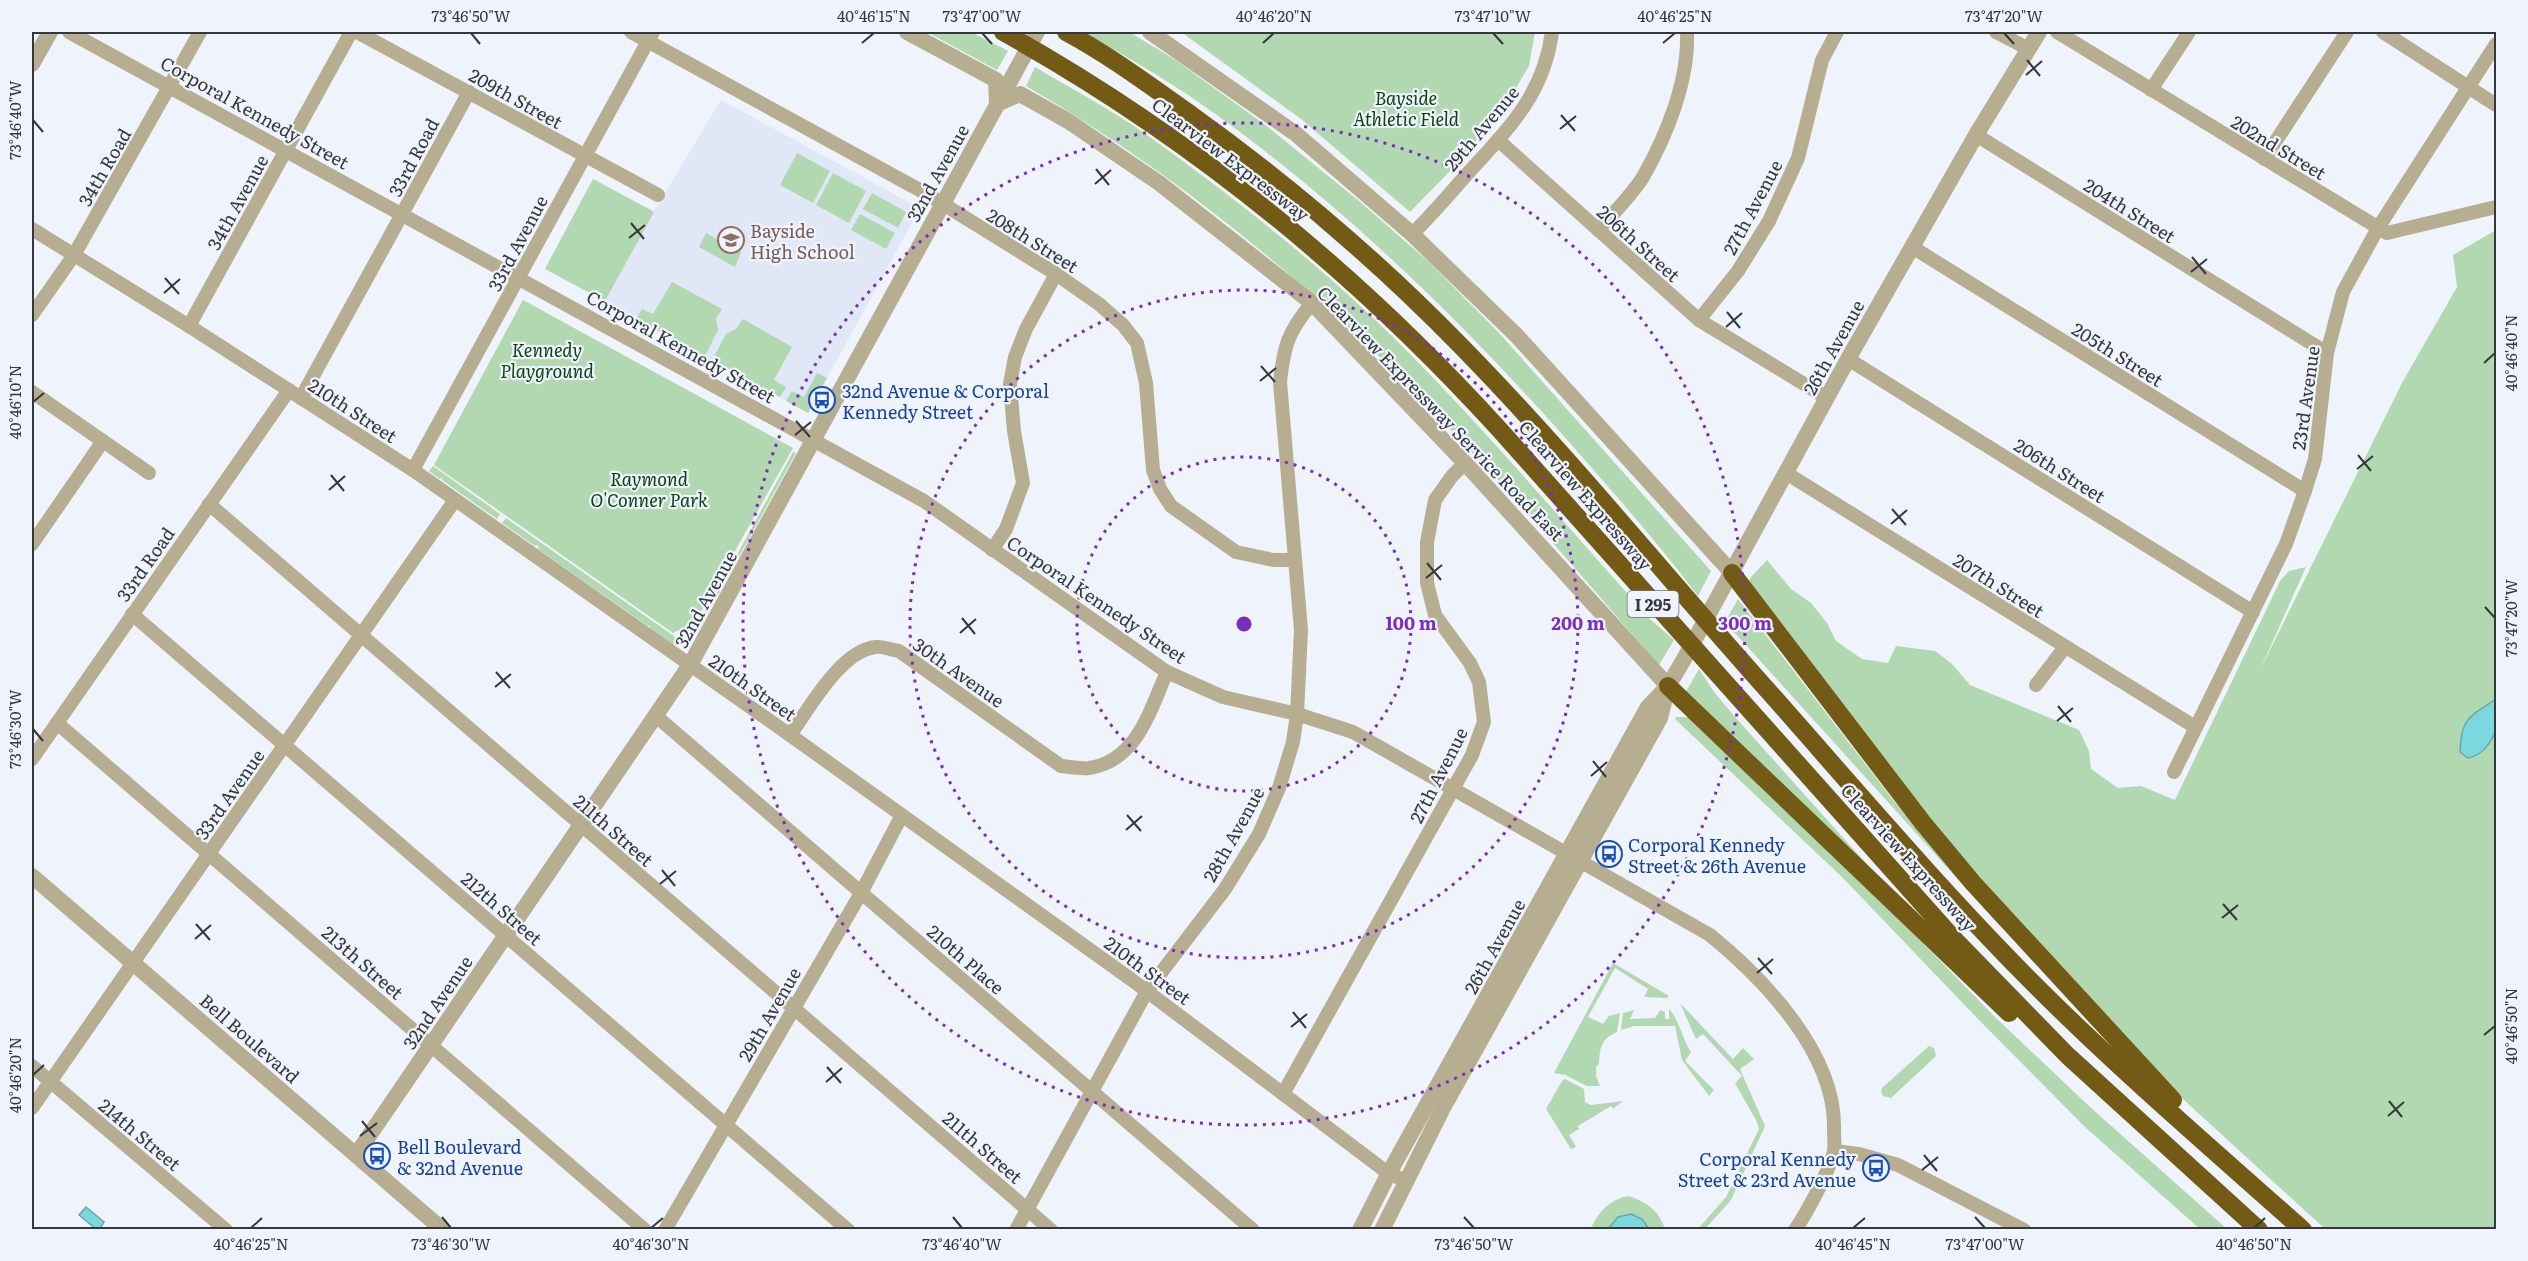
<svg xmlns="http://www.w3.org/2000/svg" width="2528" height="1261" font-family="Literata,serif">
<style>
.built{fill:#e0e7f6}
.green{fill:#b1d8b0}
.water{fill:#7ad8de;stroke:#65a8ad;stroke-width:1.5}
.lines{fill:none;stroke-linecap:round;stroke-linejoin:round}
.minor{stroke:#b7ad91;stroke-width:14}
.tertiary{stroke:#b7ad91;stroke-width:16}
.motorway{stroke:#735b15;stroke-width:18}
.ticks{fill:none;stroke:#35373a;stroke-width:2}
.ring{fill:none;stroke:#7b2cbf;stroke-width:3;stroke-dasharray:3 6}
.labels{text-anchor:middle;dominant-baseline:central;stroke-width:4.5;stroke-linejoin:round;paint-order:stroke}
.shield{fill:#eff3fc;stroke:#6d6f74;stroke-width:1.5}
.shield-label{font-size:16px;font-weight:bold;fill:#35373a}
.park-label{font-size:18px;font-style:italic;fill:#0b4211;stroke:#eff3fc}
.street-label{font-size:18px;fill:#35373a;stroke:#eff3fc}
.education-label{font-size:18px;fill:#785e54;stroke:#eff3fc;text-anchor:start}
.transit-label{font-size:18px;fill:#164399;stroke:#eff3fc;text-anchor:start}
.centre{fill:#7b2cbf;stroke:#eff3fc;stroke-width:3}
.ring-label{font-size:18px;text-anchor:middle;font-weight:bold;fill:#7b2cbf;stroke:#eff3fc;stroke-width:4.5;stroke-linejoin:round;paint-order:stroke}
.neatline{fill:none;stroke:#35373a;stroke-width:2}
.ticks-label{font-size:15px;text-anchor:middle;fill:#35373a}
</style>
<rect width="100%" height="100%" fill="#eff3fc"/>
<polygon class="built" points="721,100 920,208 808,413 545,269 593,179 654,211"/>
<g class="green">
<polygon points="927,32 971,32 1008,51 997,70"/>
<path d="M1085,32h44l45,27 94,68 91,74 70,61 71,72 211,237 -13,25c-40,-53 -84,-103 -128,-153 -112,-126 -234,-245 -373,-342 -36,-25 -75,-46 -112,-69z"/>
<polygon points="1181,32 1535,32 1529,66 1504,108 1449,172 1410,212 1301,119"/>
<path d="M1035,67c37,22 77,43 112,68 85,61 168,126 243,199 91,90 174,189 260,285l24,21 -15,25c-99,-113 -196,-231 -307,-334 -99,-93 -209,-177 -326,-245z"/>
<polygon points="797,153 830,171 813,203 780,185"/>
<polygon points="833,173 866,191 849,223 816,205"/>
<polygon points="593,179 654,212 605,301 545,269"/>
<polygon points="872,193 906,212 898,228 863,209"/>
<polygon points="860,214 895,233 886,249 851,230"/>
<polygon points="2496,230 2496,1229 2325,1229 2149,1068 1945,841 1746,588 1751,577 1767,560 1791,589 1811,603 1827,623 1836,641 1862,659 1888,663 1896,646 1935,651 1952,664 1970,685 2079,730 2089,751 2091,769 2118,788 2141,786 2175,800 2280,581 2289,571 2306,567 2260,670 2402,383 2457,287 2453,255"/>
<polygon points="706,233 741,252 735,267 699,247"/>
<polygon points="672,282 722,309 716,319 718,330 705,356 636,319 642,309 653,314"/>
<polygon points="523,300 793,448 690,631 676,631 673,633 434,465"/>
<polygon points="743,319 792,347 774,380 786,387 780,397 712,360 726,334 736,329"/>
<polygon points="817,373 827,378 808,413 786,401 792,391 804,397"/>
<polygon points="793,452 796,453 697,633 695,632"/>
<polygon points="433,466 500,514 497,519 442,480 442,477 440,479 429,471"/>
<polygon points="506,518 678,639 674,645 650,628 651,626 648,626 538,549 539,546 536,545 535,546 502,523"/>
<polygon points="1738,599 1893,800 2000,922 2000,926 1725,622"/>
<polygon points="1699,669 1714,692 1736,718 1916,919 1684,695"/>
<polygon points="1676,717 1690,717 1907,927 1994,1016 2090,1107 2227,1229 2200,1229 2085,1127 1977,1018 1843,878 1675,719"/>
<path d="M1613,963l56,33 -2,2 -23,-1 4,-8 -33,-21 -27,49 15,7 6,-8 11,-3 -3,19c-16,7 -17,15 -18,32l-3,3v9l4,10h-13l-22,-11 -11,-2z"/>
<polygon points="1680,1003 1733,1059 1743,1048 1754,1059 1740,1069 1765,1126 1731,1200 1705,1229 1698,1229 1726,1197 1759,1129 1757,1122 1735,1083 1742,1076 1703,1034 1696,1039"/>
<path d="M1669,1009c11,12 13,30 22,43l-6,9 29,29 -5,6 -27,-36 -7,-34h-41l-13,4 2,-17 11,-3 -4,9 25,-1 5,-8 5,2v7h4z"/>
<polygon points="1929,1046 1934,1048 1936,1056 1891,1098 1883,1096 1881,1092 1882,1088"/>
<polygon points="1565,1079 1584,1089 1585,1102 1591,1105 1623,1101 1613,1109 1611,1106 1578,1126 1579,1129 1569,1135 1576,1147 1571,1149 1546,1109 1562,1081"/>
<path d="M1629,1196c19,7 29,14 36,33l-75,1c8,-18 20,-31 39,-34z"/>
</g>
<g class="water">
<path d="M2496,699c1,9 3,22 0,30 -4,13 -14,27 -28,29l-8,-6c1,-35 10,-35 36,-53z"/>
<polygon points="86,1207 104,1222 100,1229 96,1229 79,1215"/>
<polygon points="1631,1214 1642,1219 1649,1229 1608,1229 1618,1217"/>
</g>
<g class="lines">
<g class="minor">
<path d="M69,32l855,469 243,171 56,25 74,17 56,18 357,203c55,45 126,119 124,194 0,7 1,16 0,23 -6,21 -26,59 -39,78"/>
<polyline points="357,32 658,195"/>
<polyline points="631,32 927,194 1056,274 1099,304 1123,325 1137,343 1146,383 1153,470 1160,489 1171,506 1236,552 1273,560 1293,560"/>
<polyline points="1996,32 2029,49"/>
<polyline points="2057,32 2387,233 2496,207"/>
<polyline points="2383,32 2496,105"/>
<polyline points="2151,90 2189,32"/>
<polyline points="1976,135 2327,353"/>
<polyline points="1498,140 1699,320 1827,398"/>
<polyline points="2264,159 2347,32"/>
<polyline points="32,229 189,326 413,470 790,735 1132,980 1384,1170 1405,1181"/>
<path d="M1598,230c15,-16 33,-34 45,-53 24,-42 46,-97 44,-145"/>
<path d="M1412,234c20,-19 38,-41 57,-62 40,-44 75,-78 83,-140"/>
<polyline points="1912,247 2305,491"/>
<polyline points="32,315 74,255 200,32"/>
<polyline points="1699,320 1738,271 1769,221 1798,158 1822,60 1837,32"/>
<polyline points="189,326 351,32"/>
<polyline points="1848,359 2253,612"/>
<polyline points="32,392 149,473"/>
<polyline points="301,398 469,92"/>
<polyline points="413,470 653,32"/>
<polyline points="1786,473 2195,727"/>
<polyline points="209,504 1051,1230"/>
<polyline points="32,544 103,441"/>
<polyline points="992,550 1006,529 1023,483 1014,431 1010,384 1015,357 1026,329 1056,274"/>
<polyline points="132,614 848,1230"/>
<polyline points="2036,685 2065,647"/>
<polyline points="656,716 1253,1230"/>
<polyline points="57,723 645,1230"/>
<path d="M790,735c19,-26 51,-85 86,-88 7,-1 16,3 23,4l162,115c9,1 19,3 28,2 48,-7 61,-58 78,-96"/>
<polyline points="32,759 289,390"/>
<polyline points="2174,772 2286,544 2305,491 2315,459 2327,353 2343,292 2378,228 2496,44"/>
<polyline points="32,1066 226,1230"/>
<polyline points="1283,1094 1472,755 1484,722 1479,682 1470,663 1435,615 1427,583 1427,542 1435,500 1452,476 1465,463"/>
<polyline points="32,1108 455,500"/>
<polyline points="1834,1151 1859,1154 1898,1165 2024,1230"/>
<polyline points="665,1230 861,893 902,815"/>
<path d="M1016,1230l131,-239 78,-102 34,-55 20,-46 14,-46 4,-28 4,-84 -21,-248c4,-37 8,-50 32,-79"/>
</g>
<g class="tertiary">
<polyline points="907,32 996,80 997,104 1020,94 1068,121 1159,183 1312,303 1465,463 1668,686"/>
<polyline points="1150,32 1296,134 1412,234 1517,336 1732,573"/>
<polyline points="32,64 50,32"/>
<polyline points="32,876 443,1230"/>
<polyline points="356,1155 690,665 1037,32"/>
<polyline points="1360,1230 1389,1173 1648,707 1668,686 1683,661 1848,359 1976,135 2039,32"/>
<polyline points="1382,1230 1444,1106 1660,718 1668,686"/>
</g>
<g class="motorway">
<path d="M1003,32c187,104 352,239 496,397l454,509 114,117 192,175"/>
<path d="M1066,32c43,23 83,53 123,81 96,69 187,146 270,231 109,111 208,234 312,350 84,95 167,193 256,283 88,89 183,170 276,253"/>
<polyline points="1732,573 1923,823 1973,883 2173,1100"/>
<polyline points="1668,686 2009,1013"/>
</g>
</g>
<path class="ticks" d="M471,33l9,11M982,33l10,11M1493,33l10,11M2004,33l10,11M862,43l12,-10M1263,43l11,-10M1663,43l12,-10M2027,60l13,16M2026,75l16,-14M1561,115l14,16M33,120l10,12M1560,129l16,-13M1096,169l13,16M1095,184l16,-14M631,223l13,16M629,238l16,-13M2192,257l14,17M2191,272l16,-13M165,278l14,16M164,293l16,-14M1727,312l13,16M1726,327l16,-14M2484,363l11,-10M1261,366l14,16M1260,381l16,-13M33,402l11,-9M796,421l14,16M795,435l16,-13M2358,455l13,16M2357,469l16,-13M331,475l13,16M329,490l16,-14M1892,509l14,16M1891,524l16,-14M1427,563l14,17M1426,578l16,-13M2485,607l10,11M962,618l13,16M960,633l16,-14M496,672l14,16M495,687l16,-13M2058,706l13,16M2057,721l16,-13M33,729l10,12M1593,761l13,16M1591,776l16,-14M1127,815l14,16M1126,830l16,-14M662,870l13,16M660,884l16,-13M2223,904l14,16M2222,918l16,-13M196,924l14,16M195,939l16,-14M1758,958l14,16M1757,973l16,-14M1293,1012l13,16M1291,1027l16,-13M2484,1035l11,-9M827,1067l14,16M33,1075l11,-10M826,1082l16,-14M2389,1101l13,16M2388,1116l16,-14M362,1121l13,16M360,1136l17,-13M1924,1155l13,16M1922,1170l16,-13M442,1217l9,11M953,1217l9,11M1464,1217l10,11M1975,1217l10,11M251,1228l11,-10M651,1228l12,-10M1853,1228l12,-10M2254,1228l11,-10"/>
<g class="ring">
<circle cx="1244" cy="624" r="167"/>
<circle cx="1244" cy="624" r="334"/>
<circle cx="1244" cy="624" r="501"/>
</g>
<defs>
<symbol id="school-ring" viewBox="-11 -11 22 22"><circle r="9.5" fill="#eff3fc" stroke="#8d6e63" stroke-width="1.5"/><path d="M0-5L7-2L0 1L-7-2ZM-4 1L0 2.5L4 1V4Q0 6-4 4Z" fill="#8d6e63"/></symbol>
<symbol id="bus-ring" viewBox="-11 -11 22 22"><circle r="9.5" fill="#eff3fc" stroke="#1a4fb4" stroke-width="1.5"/><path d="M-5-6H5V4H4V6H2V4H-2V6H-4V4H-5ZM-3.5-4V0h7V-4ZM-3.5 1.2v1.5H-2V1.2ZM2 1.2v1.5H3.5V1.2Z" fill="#1a4fb4"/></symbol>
</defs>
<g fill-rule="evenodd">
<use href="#school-ring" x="716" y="225" width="30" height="30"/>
<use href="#bus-ring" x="807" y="385" width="30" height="30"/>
<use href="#bus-ring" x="1594" y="839" width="30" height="30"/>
<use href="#bus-ring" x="362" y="1141" width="30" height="30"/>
<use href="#bus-ring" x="1861" y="1153" width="30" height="30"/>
</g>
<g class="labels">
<rect class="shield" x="1627.5" y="591" width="51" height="26" rx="4.5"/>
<g class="shield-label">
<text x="1653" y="604">I 295</text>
</g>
<g class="park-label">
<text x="1406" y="97">Bayside<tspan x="1406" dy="21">Athletic Field</tspan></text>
<text x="547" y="349">Kennedy<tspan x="547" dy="21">Playground</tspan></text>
<text x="649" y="478">Raymond<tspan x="649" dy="21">O'Conner Park</tspan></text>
</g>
<g class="street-label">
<text transform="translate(516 98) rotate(29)">209th Street</text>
<text transform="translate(255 112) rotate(29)">Corporal Kennedy Street</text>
<text transform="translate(1481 128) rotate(-50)">29th Avenue</text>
<text transform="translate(2279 147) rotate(31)">202nd Street</text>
<text transform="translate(413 157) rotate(-62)">33rd Road</text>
<text transform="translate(1231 159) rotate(37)">Clearview Expressway</text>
<text transform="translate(104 167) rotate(-60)">34th Road</text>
<text transform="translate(937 173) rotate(-61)">32nd Avenue</text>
<text transform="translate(237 202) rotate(-61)">34th Avenue</text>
<text transform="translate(1752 207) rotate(-62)">27th Avenue</text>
<text transform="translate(2130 210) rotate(32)">204th Street</text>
<text transform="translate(1033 240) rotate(32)">208th Street</text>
<text transform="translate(517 243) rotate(-62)">33rd Avenue</text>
<text transform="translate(1639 243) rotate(42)">206th Street</text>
<text transform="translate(681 346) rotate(29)">Corporal Kennedy Street</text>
<text transform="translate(1833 347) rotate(-61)">26th Avenue</text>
<text transform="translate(2118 354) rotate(32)">205th Street</text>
<text transform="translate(2305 398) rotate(-82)">23rd Avenue</text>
<text transform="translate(353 410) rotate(33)">210th Street</text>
<text transform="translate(1441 413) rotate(46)">Clearview Expressway Service Road East</text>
<text transform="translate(2060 470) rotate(32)">206th Street</text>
<text transform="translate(1586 495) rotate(49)">Clearview Expressway</text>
<text transform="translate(145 564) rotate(-55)">33rd Road</text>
<text transform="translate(1999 585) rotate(32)">207th Street</text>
<text transform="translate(705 599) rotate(-61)">32nd Avenue</text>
<text transform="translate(1097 599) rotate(34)">Corporal Kennedy Street</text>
<text transform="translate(959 672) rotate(35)">30th Avenue</text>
<text transform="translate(753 687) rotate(35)">210th Street</text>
<text transform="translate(1438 775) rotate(-63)">27th Avenue</text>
<text transform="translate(229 794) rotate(-55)">33rd Avenue</text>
<text transform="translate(614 830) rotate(41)">211th Street</text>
<text transform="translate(1233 834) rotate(-61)">28th Avenue</text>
<text transform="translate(1909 857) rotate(48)">Clearview Expressway</text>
<text transform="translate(502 908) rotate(41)">212th Street</text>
<text transform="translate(1494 946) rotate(-61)">26th Avenue</text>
<text transform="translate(966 959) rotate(41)">210th Place</text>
<text transform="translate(363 962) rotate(41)">213th Street</text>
<text transform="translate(1148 970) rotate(36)">210th Street</text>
<text transform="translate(437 1002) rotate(-56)">32nd Avenue</text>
<text transform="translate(769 1014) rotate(-60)">29th Avenue</text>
<text transform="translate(250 1038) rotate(41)">Bell Boulevard</text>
<text transform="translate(140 1134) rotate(40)">214th Street</text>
<text transform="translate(983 1147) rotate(41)">211th Street</text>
</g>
<g class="education-label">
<text x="750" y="230">Bayside<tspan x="750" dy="21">High School</tspan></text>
</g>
<g class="transit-label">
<text x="842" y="390">32nd Avenue &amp; Corporal<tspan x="842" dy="21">Kennedy Street</tspan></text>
<text x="1628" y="844">Corporal Kennedy<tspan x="1628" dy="21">Street &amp; 26th Avenue</tspan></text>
<text x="397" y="1146">Bell Boulevard<tspan x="397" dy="21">&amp; 32nd Avenue</tspan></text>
<text x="1856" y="1158" text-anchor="end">Corporal Kennedy<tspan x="1856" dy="21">Street &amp; 23rd Avenue</tspan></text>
</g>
</g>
<circle cx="1244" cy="624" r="9" class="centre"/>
<g class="ring-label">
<text x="1411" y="630">100 m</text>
<text x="1578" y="630">200 m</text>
<text x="1745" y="630">300 m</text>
</g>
<rect width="2528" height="1261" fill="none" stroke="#eff3fc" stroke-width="66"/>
<rect x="33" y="33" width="2462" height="1195" class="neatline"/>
<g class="ticks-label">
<text x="471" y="22">73°46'50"W</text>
<text x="874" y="22">40°46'15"N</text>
<text x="982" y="22">73°47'00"W</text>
<text x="1274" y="22">40°46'20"N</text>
<text x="1493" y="22">73°47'10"W</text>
<text x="1675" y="22">40°46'25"N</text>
<text x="2004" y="22">73°47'20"W</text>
<text transform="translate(16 120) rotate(-90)" y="5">73°46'40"W</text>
<text transform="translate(2512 353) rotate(-90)" y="5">40°46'40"N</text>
<text transform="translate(16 402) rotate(-90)" y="5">40°46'10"N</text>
<text transform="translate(2512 618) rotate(-90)" y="5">73°47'20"W</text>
<text transform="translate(16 729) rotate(-90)" y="5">73°46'30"W</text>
<text transform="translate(2512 1026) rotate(-90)" y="5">40°46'50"N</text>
<text transform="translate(16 1075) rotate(-90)" y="5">40°46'20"N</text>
<text x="251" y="1250">40°46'25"N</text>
<text x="451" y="1250">73°46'30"W</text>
<text x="651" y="1250">40°46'30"N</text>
<text x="962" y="1250">73°46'40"W</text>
<text x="1474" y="1250">73°46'50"W</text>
<text x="1853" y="1250">40°46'45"N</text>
<text x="1985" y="1250">73°47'00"W</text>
<text x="2254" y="1250">40°46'50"N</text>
</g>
</svg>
